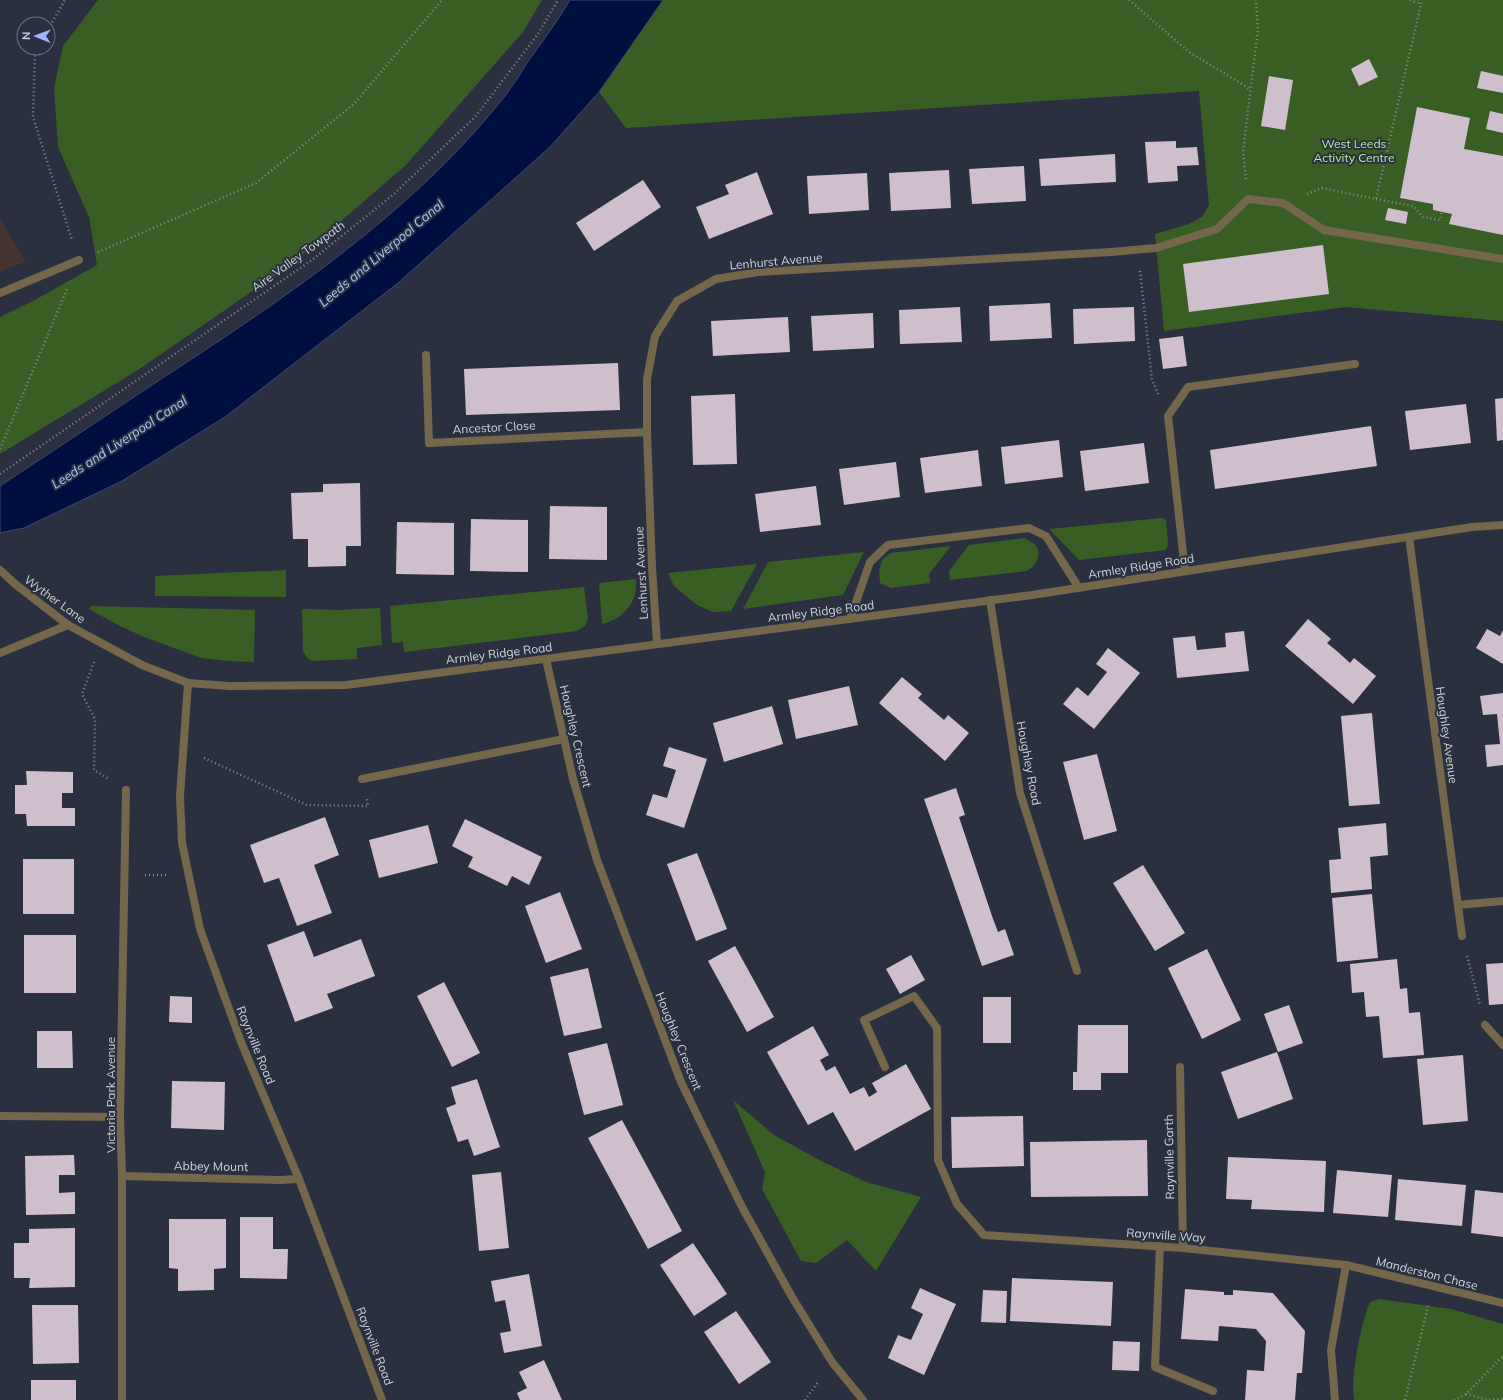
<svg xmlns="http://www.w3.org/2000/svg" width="1503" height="1400" font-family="Mulish,sans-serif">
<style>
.industrial{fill:#46332d}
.green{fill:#395e24}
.water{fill:#000e40;stroke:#3e496f}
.building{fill:#cfbfcd}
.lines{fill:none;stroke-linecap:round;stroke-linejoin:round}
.path{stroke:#848995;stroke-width:2.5;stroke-dasharray:1 3;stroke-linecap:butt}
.service{stroke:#74674b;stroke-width:8}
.minor{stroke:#74674b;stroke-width:8}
.tertiary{stroke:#74674b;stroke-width:8}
.labels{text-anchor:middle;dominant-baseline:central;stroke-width:4;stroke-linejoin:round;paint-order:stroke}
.park-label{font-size:12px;fill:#b6f09a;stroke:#2a303f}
.street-label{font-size:12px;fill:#d0d4dd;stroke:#2a303f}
.water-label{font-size:13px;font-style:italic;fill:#abc9fa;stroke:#2a303f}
</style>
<rect width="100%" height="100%" fill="#2a303f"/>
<polygon class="industrial" points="0,219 26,261 0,272"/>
<g class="green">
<polygon points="98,0 542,0 523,32 406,165 289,266 138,370 0,454 0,317 33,301 97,265 89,217 58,147 54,88 63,46"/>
<polygon points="663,0 1503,0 1503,321 1346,307 1164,331 1155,234 1189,224 1202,217 1209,205 1199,91 626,128 599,92"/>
<polygon points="1162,518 1166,520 1168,545 1166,550 1079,560 1049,529"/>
<path d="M1024,538c3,2 6,3 9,5 11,8 4,23 -7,28l-76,9 -1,-9 20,-26z"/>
<polygon points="951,546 929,574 930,583 891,588 880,583 879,571 882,560 891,553"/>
<polygon points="864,552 843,595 743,609 768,562"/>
<polygon points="757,564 731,611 713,612 697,605 674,586 668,573"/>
<polygon points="286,570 286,597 155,596 155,576"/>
<path d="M636,579c0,5 0,11 -1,16 -5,15 -18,26 -33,29l-3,-41z"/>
<polygon points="584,587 588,618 585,626 577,631 404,652 403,642 392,643 390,606"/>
<polygon points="91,606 255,610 254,662 227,661 201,658 144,637 116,624 89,609"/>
<polygon points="380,608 382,645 357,648 357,659 313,661 307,658 303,651 302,609 340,610"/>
<polygon points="733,1100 774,1135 821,1161 866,1182 921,1197 876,1271 847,1240 816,1263 801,1261 762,1189 765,1172"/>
<path d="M1379,1299l72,10 52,15v76h-149c-4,-22 7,-78 16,-98z"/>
</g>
<path class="water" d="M570,0h93l-64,92 -49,55 -152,136 -173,134 -103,64 -98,47 -24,5v-47c52,-34 103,-69 155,-103 124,-81 253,-166 346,-282 10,-12 18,-25 26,-38 15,-21 30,-41 43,-63z"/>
<g class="building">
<polygon points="1369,59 1378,77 1359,86 1351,69"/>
<polygon points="1481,71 1503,76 1503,93 1477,88"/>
<polygon points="1269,76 1293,80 1285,130 1261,126"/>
<polygon points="1417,107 1470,118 1464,149 1503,156 1503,235 1449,224 1452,214 1433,210 1433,204 1400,198"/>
<polygon points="1490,111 1503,114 1503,133 1486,129"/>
<polygon points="1176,141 1176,148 1197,147 1199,165 1177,166 1178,181 1148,183 1145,142"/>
<polygon points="1115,154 1116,182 1041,186 1039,159"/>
<polygon points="1024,166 1026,201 972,204 969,169"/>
<polygon points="949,170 951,208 891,211 889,173"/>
<polygon points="757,172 773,214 709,239 696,207 729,194 725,185"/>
<polygon points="867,173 869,210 809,214 807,176"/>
<polygon points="643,180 661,207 594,251 576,223"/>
<polygon points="1388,208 1408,212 1406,224 1385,220"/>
<polygon points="1323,245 1329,294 1189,312 1183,264"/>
<polygon points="1050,303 1052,338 990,341 989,306"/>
<polygon points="960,307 962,342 900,344 899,310"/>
<polygon points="1134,307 1135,341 1074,344 1073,309"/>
<polygon points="873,313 874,348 813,351 811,316"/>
<polygon points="788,317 790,352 713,356 711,321"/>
<polygon points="1183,336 1187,366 1163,369 1159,339"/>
<polygon points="618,363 620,410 466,415 464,369"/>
<polygon points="735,394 737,464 693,465 691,396"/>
<polygon points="1503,398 1503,440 1497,441 1495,399"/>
<polygon points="1466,404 1471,443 1410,450 1405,411"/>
<polygon points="1371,426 1377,466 1215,489 1210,450"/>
<polygon points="1059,440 1063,477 1005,484 1001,447"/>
<polygon points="1144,443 1149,483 1085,491 1080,451"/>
<polygon points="978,450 982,486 925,493 920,458"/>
<polygon points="896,462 900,497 844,505 839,469"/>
<polygon points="360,483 361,546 346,546 346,566 308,567 308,539 293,539 291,493 323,492 323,484"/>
<polygon points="816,486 821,525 760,532 755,494"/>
<polygon points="550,506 607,507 607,560 549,559"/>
<polygon points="471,519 528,520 528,572 470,571"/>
<polygon points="397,522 454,523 454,575 396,574"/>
<polygon points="1308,619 1331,639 1327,643 1338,652 1350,663 1354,658 1376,676 1353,704 1285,646"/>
<polygon points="1487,629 1500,636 1503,630 1503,664 1476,648"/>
<polygon points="1244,631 1249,671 1177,678 1173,638 1195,636 1197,650 1226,647 1225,633"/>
<polygon points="1108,648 1140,673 1094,729 1063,704 1077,687 1088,696 1107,672 1096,664"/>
<polygon points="902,677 922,694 918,698 944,720 948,715 969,733 945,761 879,703"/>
<polygon points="849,686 858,725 796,739 788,700"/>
<polygon points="1503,693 1503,765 1487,767 1485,745 1500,744 1497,714 1483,715 1480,696"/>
<polygon points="772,706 783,744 724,762 713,723"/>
<polygon points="1372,713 1380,804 1349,806 1341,716"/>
<polygon points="669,747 707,759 684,828 646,815 653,794 667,798 671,785 676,770 663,766"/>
<polygon points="1097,754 1117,831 1084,840 1063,762"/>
<polygon points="26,771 73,772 73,793 62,793 62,808 75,808 75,826 27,826 26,814 15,814 15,785 27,785"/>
<polygon points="956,788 965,815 959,817 992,916 998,932 1005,929 1014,955 982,966 924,799"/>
<polygon points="325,817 339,855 314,865 332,913 297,926 279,878 264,883 250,845"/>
<polygon points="465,819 542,857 529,885 512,876 507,886 468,867 473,857 452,846"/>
<polygon points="1386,823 1388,855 1370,857 1372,889 1331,893 1329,860 1341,859 1338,828"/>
<polygon points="428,825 438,863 379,878 369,840"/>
<polygon points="697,853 727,929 696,941 667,864"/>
<rect x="23" y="859" width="51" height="55"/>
<polygon points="1143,865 1185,933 1155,951 1113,883"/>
<polygon points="560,892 582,949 546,963 525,906"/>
<polygon points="1372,894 1378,958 1337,962 1332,898"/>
<polygon points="304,931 314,957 361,939 375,976 327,994 333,1008 295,1022 267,945"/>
<rect x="24" y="935" width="52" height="58"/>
<polygon points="735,946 774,1017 747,1032 708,961"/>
<polygon points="1207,949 1241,1020 1202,1039 1168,968"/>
<polygon points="911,955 925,980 900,994 886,969"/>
<polygon points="1397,959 1400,989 1407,988 1409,1013 1420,1012 1424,1055 1383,1058 1379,1016 1366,1017 1364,992 1352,993 1350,964"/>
<polygon points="1503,963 1503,1004 1489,1005 1486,964"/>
<polygon points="588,968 602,1028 564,1036 550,977"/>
<polygon points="444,982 480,1053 452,1067 417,996"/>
<polygon points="170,996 192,997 192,1023 169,1022"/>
<rect x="983" y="997" width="28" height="46"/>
<polygon points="1289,1005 1303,1043 1278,1052 1264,1014"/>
<polygon points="1078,1025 1128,1025 1128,1073 1101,1073 1101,1090 1073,1090 1073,1072 1077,1072"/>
<polygon points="813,1026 829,1055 820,1060 826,1071 835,1066 850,1094 864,1087 869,1097 877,1092 872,1083 906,1064 931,1109 855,1151 833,1112 808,1125 767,1052"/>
<polygon points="37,1031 72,1031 73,1068 37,1068"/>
<polygon points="607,1043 623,1105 584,1115 568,1053"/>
<polygon points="1277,1052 1293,1099 1238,1119 1221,1072"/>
<polygon points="1463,1055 1468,1121 1423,1125 1417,1059"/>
<polygon points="477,1079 500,1147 474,1156 468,1139 458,1142 446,1108 456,1104 451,1087"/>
<polygon points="172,1081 225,1082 224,1130 171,1128"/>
<polygon points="1023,1116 1024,1166 952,1168 951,1117"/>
<polygon points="622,1120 682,1231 648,1249 588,1138"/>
<polygon points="1147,1140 1148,1196 1031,1197 1030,1142"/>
<polygon points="74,1155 75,1175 59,1175 59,1193 75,1192 75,1214 26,1215 25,1156"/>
<polygon points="1228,1157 1326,1161 1324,1212 1251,1209 1252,1200 1226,1199"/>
<polygon points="1337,1170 1392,1175 1388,1217 1333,1213"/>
<polygon points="501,1172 509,1248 479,1251 472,1175"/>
<polygon points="1398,1179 1466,1185 1462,1226 1395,1220"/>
<polygon points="1475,1190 1503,1193 1503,1237 1471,1233"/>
<polygon points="240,1217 273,1217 273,1249 288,1249 287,1279 240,1278"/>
<polygon points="169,1219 226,1219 226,1268 214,1269 214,1290 178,1291 178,1269 169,1268"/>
<polygon points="75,1228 75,1287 29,1288 30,1278 14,1278 14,1243 29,1243 29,1229"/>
<polygon points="693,1243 727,1294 694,1316 660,1265"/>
<polygon points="529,1274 542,1346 504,1353 500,1333 511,1331 508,1315 505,1300 495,1302 491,1281"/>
<polygon points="1012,1278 1113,1282 1111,1326 1010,1321"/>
<polygon points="920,1288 956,1304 924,1375 888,1358 898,1335 911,1340 923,1314 911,1308"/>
<polygon points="1185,1289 1224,1292 1224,1295 1233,1295 1233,1290 1273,1293 1305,1331 1302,1373 1297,1373 1295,1400 1245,1400 1247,1370 1264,1371 1266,1341 1256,1329 1219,1326 1218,1341 1181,1339"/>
<polygon points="983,1290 1007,1291 1006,1323 981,1322"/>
<polygon points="32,1305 78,1305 79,1363 33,1364"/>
<polygon points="736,1311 771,1362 739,1384 704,1332"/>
<polygon points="1113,1341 1140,1342 1139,1371 1112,1370"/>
<polygon points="544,1360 562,1400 520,1400 517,1393 527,1388 519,1372"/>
<rect x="31" y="1380" width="45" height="20"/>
</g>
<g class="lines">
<g class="path">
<polyline points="1129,0 1189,52 1250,89"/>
<polyline points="1410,0 1421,4 1421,0"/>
<polyline points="48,29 65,0"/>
<polyline points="37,48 35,51 33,117 72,240"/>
<polyline points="1246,179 1243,152 1258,29 1256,0"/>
<polyline points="1307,194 1322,188 1376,199 1421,4"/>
<polyline points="1376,199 1413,206 1423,217 1440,220 1442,211"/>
<polyline points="98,252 256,183 354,104 442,0"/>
<polyline points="1140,271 1152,379 1158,394"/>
<polyline points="0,449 67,289"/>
<polyline points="0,474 312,260 394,194 475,117 538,34 558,0"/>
<polyline points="94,662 82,694 95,719 94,770 109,779"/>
<polyline points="204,758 307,805 368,806 367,799"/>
<polyline points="145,875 166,875"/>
<polyline points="1467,956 1480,1005"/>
<polyline points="1466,1394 1488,1400 1503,1399"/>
<polyline points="805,1400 819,1381"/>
<polyline points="1405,1400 1428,1306"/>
<polyline points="1454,1400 1466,1394 1503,1356"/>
</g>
<g class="service">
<polyline points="1111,252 1156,248 1217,229 1248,199 1283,203 1324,230 1503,259"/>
<polyline points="0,293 79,260"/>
<polyline points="1185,571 1168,416 1188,387 1355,364"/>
<polyline points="850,619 870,562 888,545 1029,528 1046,536 1079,588"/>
<polyline points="0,653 68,625"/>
<polyline points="1160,1246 1155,1367 1213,1391"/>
</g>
<g class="minor">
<polyline points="426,355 429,443 647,432"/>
<polyline points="1409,537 1462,936"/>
<polyline points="990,600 1020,793 1077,971"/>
<polyline points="657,643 652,567 647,432 647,379 655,336 677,301 716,279 758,272 1111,252"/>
<polyline points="546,659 573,779 597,860 681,1082 742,1207 792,1297 832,1362 863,1400"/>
<polyline points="362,779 564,739"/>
<polyline points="1458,905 1503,901"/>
<polyline points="1485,1025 1503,1045"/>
<polyline points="885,1067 864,1020 914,996 937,1028 938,1160 957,1204 984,1235 1183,1248 1346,1265 1503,1303"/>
<polyline points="1180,1067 1183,1248"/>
<polyline points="0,1116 120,1117"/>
<polyline points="122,1176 279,1180 299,1179"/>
<polyline points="122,1400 122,1176 120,1117 126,790"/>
<polyline points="1335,1400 1331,1350 1346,1265"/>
</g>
<g class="tertiary">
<polyline points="0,570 15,584 68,625 142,665 188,683 229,686 346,685 1032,595 1472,527 1503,525"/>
<polyline points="188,683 180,796 182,843 200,929 241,1042 299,1179 382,1400"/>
</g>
</g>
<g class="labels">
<g class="park-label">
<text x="1354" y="143">West Leeds<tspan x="1354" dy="14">Activity Centre</tspan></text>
</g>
<g class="street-label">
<text transform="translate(298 256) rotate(-36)">Aire Valley Towpath</text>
<text transform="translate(776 261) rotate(-5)">Lenhurst Avenue</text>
<text transform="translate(494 427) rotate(-3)">Ancestor Close</text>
<text transform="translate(1141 566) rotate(-9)">Armley Ridge Road</text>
<text transform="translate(641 573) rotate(-93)">Lenhurst Avenue</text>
<text transform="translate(55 599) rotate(36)">Wyther Lane</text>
<text transform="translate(821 611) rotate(-7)">Armley Ridge Road</text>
<text transform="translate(499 653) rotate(-7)">Armley Ridge Road</text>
<text transform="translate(1447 735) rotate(82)">Houghley Avenue</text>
<text transform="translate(576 736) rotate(77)">Houghley Crescent</text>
<text transform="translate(1029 763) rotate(79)">Houghley Road</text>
<text transform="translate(679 1041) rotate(68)">Houghley Crescent</text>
<text transform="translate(256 1045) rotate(68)">Raynville Road</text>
<text transform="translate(110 1095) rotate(-90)">Victoria Park Avenue</text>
<text transform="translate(1169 1157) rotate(-91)">Raynville Garth</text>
<text transform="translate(211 1166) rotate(1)">Abbey Mount</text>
<text transform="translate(1166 1235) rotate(4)">Raynville Way</text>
<text transform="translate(1427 1273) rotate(14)">Manderston Chase</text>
<text transform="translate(375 1346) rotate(69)">Raynville Road</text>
</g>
<g class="water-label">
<text transform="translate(381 253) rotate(-40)">Leeds and Liverpool Canal</text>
<text transform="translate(119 442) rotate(-33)">Leeds and Liverpool Canal</text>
</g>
</g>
<g transform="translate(36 36) rotate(271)"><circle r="19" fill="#2a303f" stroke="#6c727e"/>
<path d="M0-3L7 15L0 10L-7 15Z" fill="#a0b3fd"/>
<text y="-6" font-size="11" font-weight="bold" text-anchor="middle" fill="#d0d4dd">N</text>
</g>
</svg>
